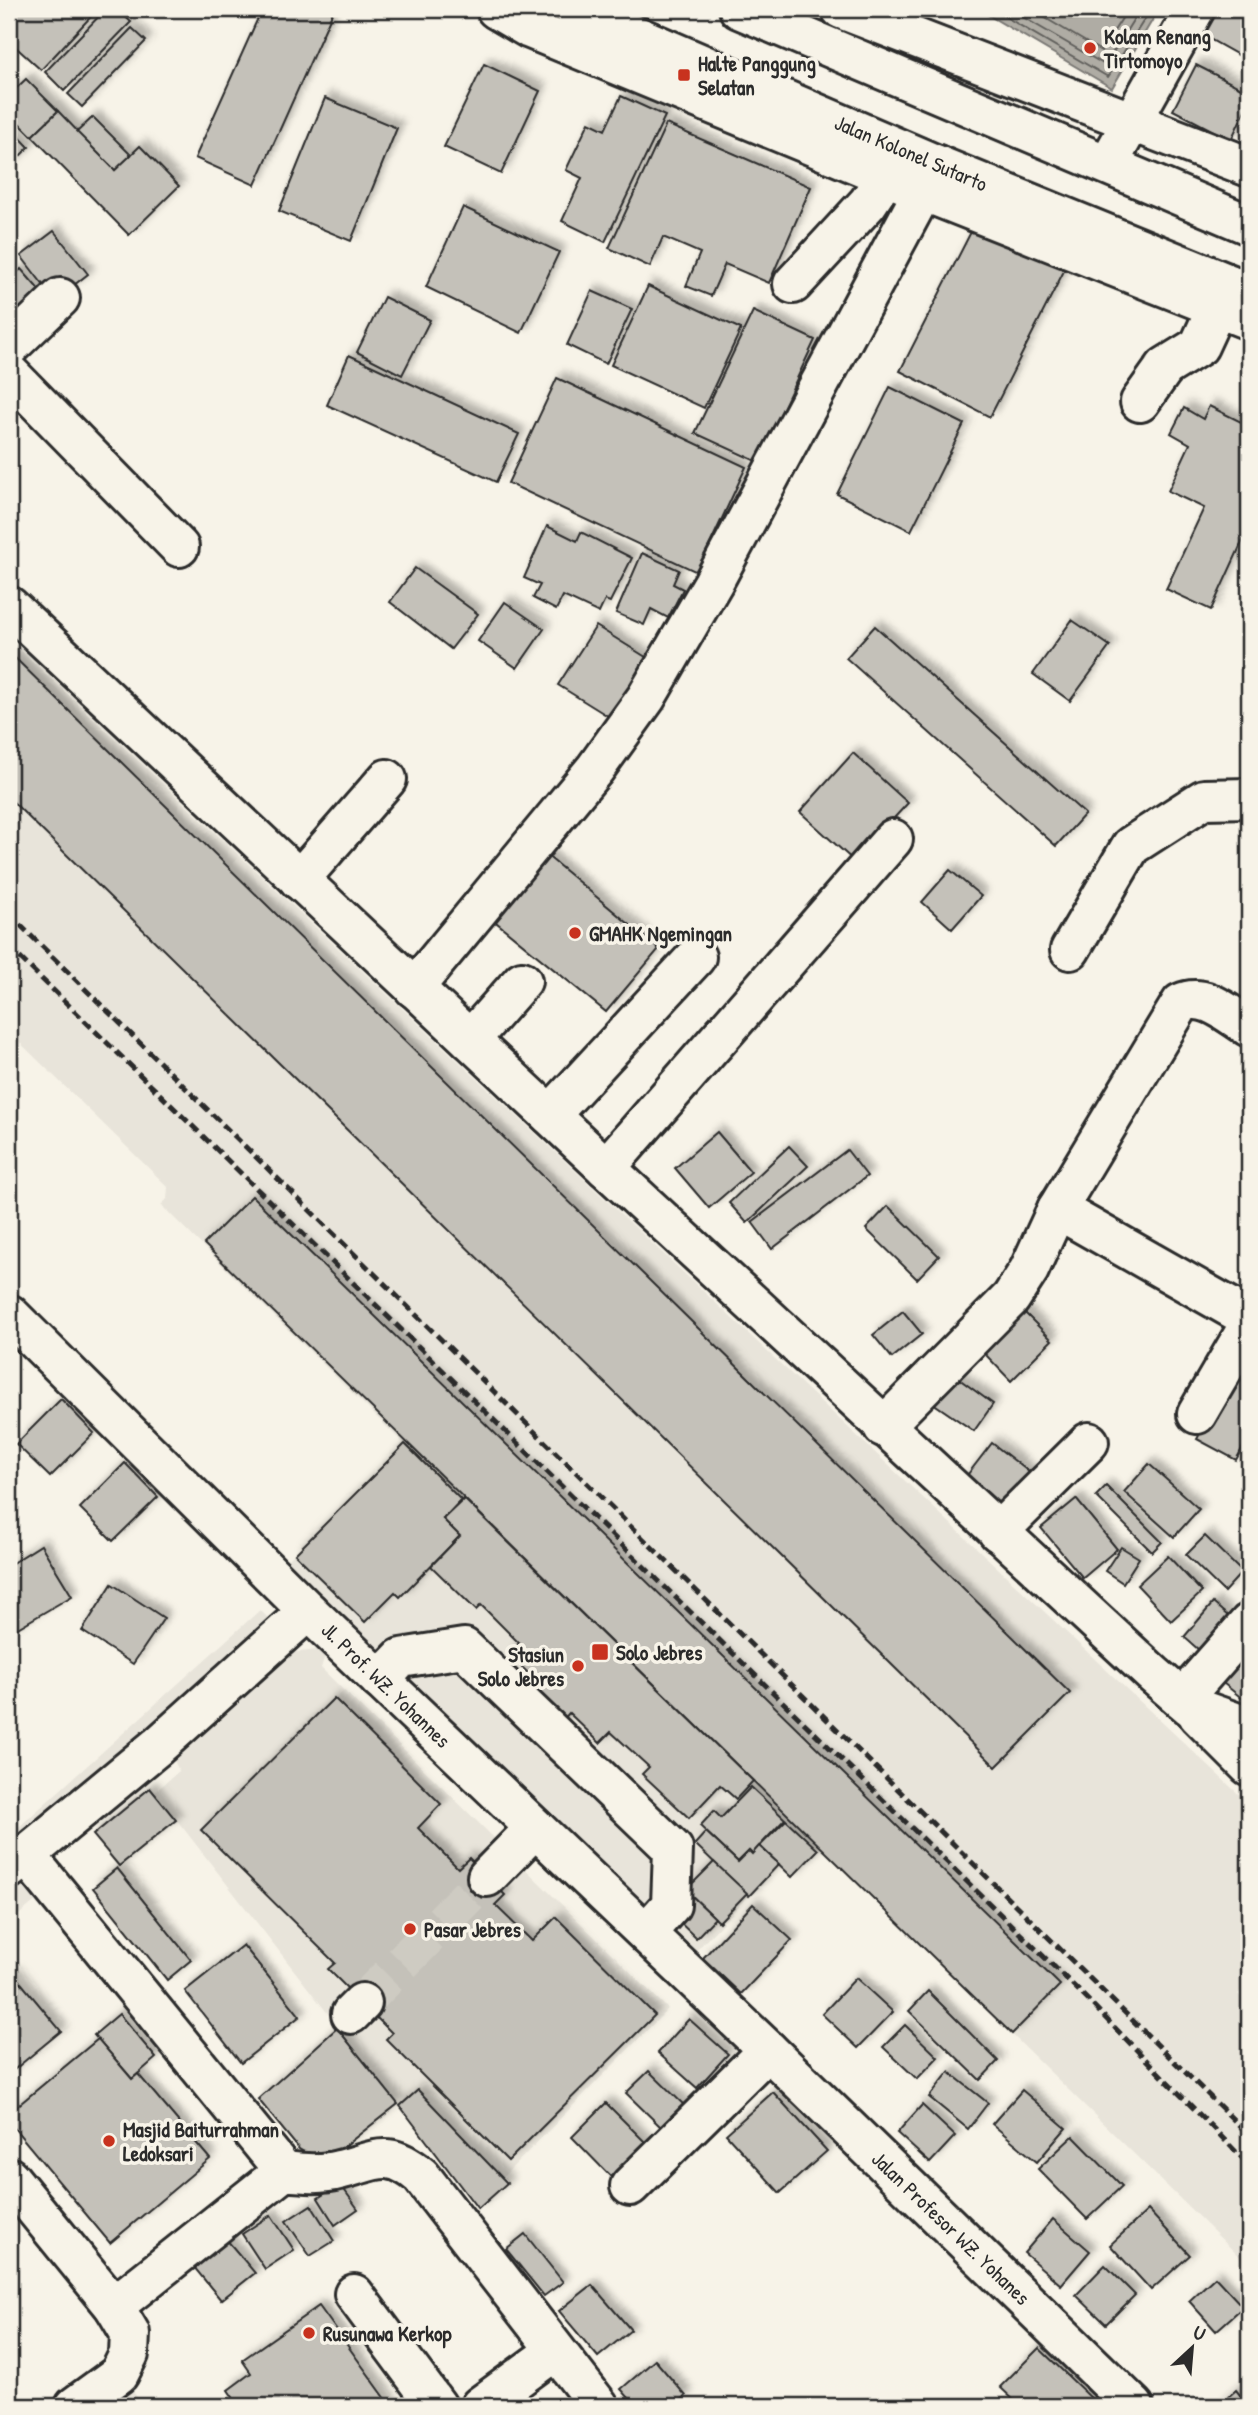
<svg xmlns="http://www.w3.org/2000/svg" width="1258" height="2415" font-family="'Patrick Hand',sans-serif">
<style>
.built{fill:#e8e4da}
.water{fill:#afaca4;stroke:#7a7874;stroke-width:2}
.lines{fill:none;stroke-linecap:round;stroke-linejoin:round}
.shore{stroke:#605f5b;stroke-width:2}
.building{fill:#c4c1b9;stroke:#2b2b2b;stroke-width:2;filter:url(#shadow)}
.minor-tunnel{stroke:#cecbc2;stroke-width:38;stroke-dasharray:38 19;stroke-linecap:butt}
.minor-casing{stroke:#2b2b2b;stroke-width:44}
.major-casing{stroke:#2b2b2b;stroke-width:44}
.minor{stroke:#f7f3e8;stroke-width:38}
.major{stroke:#f7f3e8;stroke-width:38}
.rail{stroke:#2b2b2b;stroke-width:5;stroke-dasharray:10 5;stroke-linecap:butt}
.poi-dot{fill:#c8321e;stroke:#f7f3e8;stroke-width:2.5}
.labels{text-anchor:middle;dominant-baseline:central;stroke-width:7;stroke-linejoin:round;paint-order:stroke}
.poi-label{font-size:21px;font-weight:bold;fill:#2b2b2b;stroke:#f7f3e8;text-anchor:start}
.street-label{font-size:21px;fill:#2b2b2b;stroke:#f7f3e8}
</style>
<defs>
<filter id="shadow"><feDropShadow dx="6" dy="-6" stdDeviation="3.5" flood-color="#0004"/></filter>
</defs>
<rect width="100%" height="100%" fill="#f7f3e8"/>
<filter id="ink" filterUnits="userSpaceOnUse"><feTurbulence type="fractalNoise" baseFrequency=".0143" numOctaves="2"/><feDisplacementMap in="SourceGraphic" scale="14" xChannelSelector="R" yChannelSelector="G"/><feConvolveMatrix kernelMatrix="1 2 1 2 8 2 1 2 1" color-interpolation-filters="sRGB"/></filter>
<g filter="url(#ink)">
<g class="built">
<polygon points="9,639 1249,1804 1249,1982 1238,1994 1249,2006 1249,2266 821,1848 792,1877 778,1865 693,1954 285,1563 404,1444 161,1205 167,1199 168,1187 9,1032"/>
<polygon points="260,1610 274,1624 9,1855 9,1836"/>
<polygon points="327,1649 321,1668 668,2009 502,2178 418,2090 400,2106 155,1792 179,1771 170,1752 280,1654"/>
<polygon points="24,1877 40,1897 9,1923 9,1889"/>
<polygon points="130,2387 143,2406 106,2406"/>
</g>
<polygon class="water" points="978,9 1159,9 1112,88"/>
<g class="lines">
<g class="shore">
<polyline points="992,9 1108,77 1151,9"/>
<polyline points="1009,9 1105,65 1140,9"/>
<polyline points="1030,9 1101,51 1128,9"/>
</g>
</g>
<g class="building">
<polygon points="9,9 98,9 41,70 9,41"/>
<polygon points="106,9 117,9 131,22 64,91 45,72"/>
<polygon points="262,9 334,9 255,185 195,158"/>
<polygon points="1213,9 1249,9 1249,61 1199,33"/>
<polygon points="132,28 146,41 82,107 68,94"/>
<polygon points="484,64 540,91 501,174 444,147"/>
<polygon points="1196,65 1249,92 1249,102 1231,140 1173,110"/>
<polygon points="26,79 58,111 32,136 9,113 9,95"/>
<polygon points="621,96 665,116 605,242 562,221 582,178 566,170 589,122 605,130"/>
<polygon points="325,98 397,128 351,241 279,211"/>
<polygon points="58,111 115,170 140,146 179,186 129,235 32,136"/>
<polygon points="93,117 131,155 115,170 77,132"/>
<polygon points="666,124 811,187 769,283 725,264 711,296 686,286 700,253 663,237 650,267 609,248"/>
<polygon points="9,126 29,147 9,167"/>
<polygon points="463,207 559,252 521,333 426,287"/>
<polygon points="977,220 1067,265 990,417 900,371"/>
<polygon points="54,231 88,274 55,300 21,256"/>
<polygon points="21,269 48,300 27,318 9,297 9,280"/>
<polygon points="648,286 741,329 704,408 611,365"/>
<polygon points="592,291 632,309 606,364 567,345"/>
<polygon points="384,297 430,320 402,375 357,352"/>
<polygon points="753,311 815,340 758,462 695,433"/>
<polygon points="349,355 519,434 496,482 327,405"/>
<polygon points="557,378 746,467 697,572 508,483"/>
<polygon points="890,387 964,424 911,531 837,494"/>
<polygon points="1209,406 1243,423 1249,409 1249,527 1211,610 1166,589 1204,508 1168,491 1190,444 1171,433 1184,408 1203,419"/>
<polygon points="547,526 577,541 581,532 632,558 610,602 605,600 599,613 563,596 556,610 533,598 540,585 524,578"/>
<polygon points="642,553 679,570 673,584 683,589 668,618 651,609 644,625 616,613"/>
<polygon points="415,568 478,614 451,649 390,602"/>
<polygon points="505,602 544,629 517,668 478,641"/>
<polygon points="1072,620 1110,646 1070,701 1033,674"/>
<polygon points="596,626 649,659 611,718 558,685"/>
<polygon points="875,626 1085,814 1056,846 846,658"/>
<polygon points="9,652 1070,1693 996,1767 9,798"/>
<polygon points="853,753 908,803 854,861 800,812"/>
<polygon points="545,854 659,949 606,1012 491,918"/>
<polygon points="950,870 981,896 952,929 922,902"/>
<polygon points="717,1132 751,1172 709,1208 675,1168"/>
<polygon points="789,1146 808,1166 747,1223 729,1203"/>
<polygon points="847,1150 867,1176 772,1249 752,1222"/>
<polygon points="252,1196 1060,1985 1012,2034 204,1244"/>
<polygon points="888,1206 939,1256 917,1279 866,1229"/>
<polygon points="903,1311 922,1334 892,1358 873,1335"/>
<polygon points="1024,1312 1052,1340 1011,1381 984,1353"/>
<polygon points="1248,1348 1249,1436 1236,1460 1197,1439"/>
<polygon points="951,1373 993,1404 974,1431 930,1401"/>
<polygon points="61,1399 94,1433 50,1477 16,1444"/>
<polygon points="992,1443 1034,1476 1001,1520 958,1487"/>
<polygon points="405,1444 461,1500 443,1519 460,1536 400,1597 395,1592 365,1622 295,1554"/>
<polygon points="125,1463 158,1497 113,1541 80,1508"/>
<polygon points="1149,1464 1199,1509 1174,1537 1124,1492"/>
<polygon points="1106,1486 1162,1542 1152,1552 1096,1496"/>
<polygon points="464,1499 753,1781 736,1799 720,1785 689,1818 642,1774 649,1767 611,1732 600,1743 569,1713 555,1729 519,1694 533,1678 509,1654 519,1643 481,1605 476,1610 431,1566 460,1536 443,1519"/>
<polygon points="1076,1499 1117,1549 1083,1578 1041,1528"/>
<polygon points="1205,1536 1242,1572 1224,1592 1186,1555"/>
<polygon points="41,1545 72,1596 9,1633 9,1565"/>
<polygon points="1121,1547 1139,1558 1123,1583 1105,1571"/>
<polygon points="1168,1556 1202,1592 1171,1621 1137,1585"/>
<polygon points="112,1584 164,1618 133,1664 82,1631"/>
<polygon points="1213,1603 1228,1616 1199,1650 1184,1637"/>
<polygon points="1249,1644 1249,1704 1213,1675"/>
<polygon points="334,1698 441,1804 418,1828 458,1868 469,1858 505,1895 495,1905 532,1941 556,1917 655,2015 508,2161 386,2039 392,2033 328,1969 335,1963 201,1830"/>
<polygon points="751,1787 785,1819 752,1854 749,1851 738,1862 700,1826 714,1811 721,1818"/>
<polygon points="150,1788 176,1820 119,1866 93,1835"/>
<polygon points="786,1820 818,1850 792,1877 760,1846"/>
<polygon points="706,1832 738,1862 749,1851 752,1854 759,1846 779,1864 749,1896 695,1844"/>
<polygon points="714,1862 747,1893 719,1922 686,1890"/>
<polygon points="117,1868 191,1960 167,1980 93,1888"/>
<polygon points="693,1897 715,1918 696,1938 674,1917"/>
<polygon points="753,1904 792,1940 741,1994 703,1958"/>
<polygon points="243,1945 300,2016 241,2063 185,1991"/>
<polygon points="12,1972 61,2031 9,2074 9,1975"/>
<polygon points="856,1978 893,2012 858,2048 822,2014"/>
<polygon points="928,1991 998,2061 980,2080 909,2011"/>
<polygon points="119,2014 156,2058 132,2079 94,2035"/>
<polygon points="689,2019 728,2054 697,2088 658,2053"/>
<polygon points="905,2025 938,2057 917,2079 883,2047"/>
<polygon points="337,2028 398,2104 332,2156 315,2158 299,2149 258,2099"/>
<polygon points="98,2039 132,2079 138,2074 210,2159 110,2243 9,2122 9,2113"/>
<polygon points="649,2071 685,2106 663,2129 626,2093"/>
<polygon points="949,2072 988,2103 968,2129 929,2097"/>
<polygon points="418,2090 507,2183 478,2209 400,2106"/>
<polygon points="1022,2090 1066,2128 1037,2162 992,2124"/>
<polygon points="773,2092 827,2151 780,2193 726,2134"/>
<polygon points="606,2103 647,2144 612,2178 572,2137"/>
<polygon points="922,2105 955,2136 930,2163 897,2133"/>
<polygon points="1073,2136 1122,2186 1087,2219 1038,2169"/>
<polygon points="340,2184 358,2209 335,2225 318,2198"/>
<polygon points="311,2205 334,2241 310,2256 286,2221"/>
<polygon points="1148,2210 1190,2255 1151,2290 1110,2245"/>
<polygon points="271,2215 294,2250 265,2269 242,2234"/>
<polygon points="1053,2219 1090,2251 1061,2285 1024,2253"/>
<polygon points="525,2234 563,2282 544,2296 506,2249"/>
<polygon points="226,2239 255,2273 221,2300 193,2266"/>
<polygon points="1105,2265 1135,2295 1106,2324 1076,2295"/>
<polygon points="1215,2277 1243,2307 1216,2331 1189,2301"/>
<polygon points="592,2285 631,2330 598,2357 559,2311"/>
<polygon points="319,2306 391,2406 239,2406 228,2390 251,2373 242,2360"/>
<polygon points="1039,2348 1092,2399 1086,2406 1020,2406 1000,2387"/>
<polygon points="655,2360 686,2396 674,2406 636,2406 621,2389"/>
<polygon points="1236,2390 1249,2406 1218,2406"/>
</g>
<g class="lines">
<polyline class="minor-tunnel" points="362,2003 487,1877"/>
<defs>
<g id="minor">
<polyline points="496,9 530,29 922,191 1249,320"/>
<polyline points="841,9 1249,167"/>
<polyline points="1108,164 1195,9"/>
<polyline points="793,284 868,203 900,155"/>
<polyline points="9,347 60,298"/>
<polyline points="9,373 179,547"/>
<polyline points="1140,402 1165,367 1199,346 1217,307"/>
<polyline points="9,606 606,1168 1154,1675 1190,1706 1249,1727"/>
<polyline points="299,880 387,779"/>
<polyline points="1070,950 1131,846 1204,799 1249,798"/>
<polyline points="414,988 595,769 646,698 713,583 937,165"/>
<polyline points="470,1040 522,981"/>
<polyline points="550,1115 696,957"/>
<polyline points="606,1168 893,839"/>
<polyline points="1057,1209 1249,1318"/>
<polyline points="9,1314 308,1611 768,2050 1134,2406"/>
<polyline points="1197,1414 1249,1325"/>
<path d="M883,1427l128,-129 18,-28 28,-61 124,-206c24,-11 47,11 68,24"/>
<polyline points="998,1532 1089,1442"/>
<polyline points="380,1680 401,1658 464,1648 673,1849 671,1905 646,1933"/>
<polyline points="1182,1699 1249,1623"/>
<polyline points="1198,1715 1249,1766"/>
<polyline points="27,1856 284,2171"/>
<polyline points="9,1869 158,1746 308,1611"/>
<polyline points="487,1877 535,1828"/>
<polyline points="351,2014 362,2003"/>
<polyline points="9,2177 114,2306 130,2333 129,2354 119,2374 75,2406"/>
<polyline points="630,2186 768,2050"/>
<polyline points="354,2294 437,2406"/>
<path d="M114,2306l170,-135c19,2 37,4 55,-1 38,-9 48,-22 82,6l178,230"/>
<polyline points="480,2406 555,2351"/>
</g>
<g id="major">
<polyline points="574,9 937,165 1249,292"/>
<polyline points="739,9 1249,225"/>
</g>
</defs>
<use href="#minor" class="minor-casing"/>
<use href="#major" class="major-casing"/>
<use href="#minor" class="minor"/>
<use href="#major" class="major"/>
<g class="rail">
<polyline points="9,914 1249,2135"/>
<polyline points="9,947 1078,1990 1249,2165"/>
</g>
</g>
</g>
<g class="poi-dot">
<circle cx="1090" cy="48" r="7"/>
<rect x="677" y="68" width="14" height="14" rx="3.5"/>
<circle cx="575" cy="933" r="7"/>
<rect x="591" y="1643" width="18" height="18" rx="3.5"/>
<circle cx="578" cy="1666" r="7"/>
<circle cx="410" cy="1929" r="7"/>
<circle cx="109" cy="2141" r="7"/>
<circle cx="309" cy="2333" r="7"/>
</g>
<g class="labels">
<g class="poi-label">
<text x="1104" y="36">Kolam Renang<tspan x="1104" dy="24">Tirtomoyo</tspan></text>
<text x="698" y="63">Halte Panggung<tspan x="698" dy="24">Selatan</tspan></text>
<text x="589" y="933">GMAHK Ngemingan</text>
<text x="616" y="1652">Solo Jebres</text>
<text x="564" y="1654" text-anchor="end">Stasiun<tspan x="564" dy="24">Solo Jebres</tspan></text>
<text x="424" y="1929">Pasar Jebres</text>
<text x="123" y="2129">Masjid Baiturrahman<tspan x="123" dy="24">Ledoksari</tspan></text>
<text x="323" y="2333">Rusunawa Kerkop</text>
</g>
<g class="street-label">
<text transform="translate(911 153) rotate(23)">Jalan Kolonel Sutarto</text>
<text transform="translate(386 1685) rotate(44)">Jl. Prof. WZ. Yohannes</text>
<text transform="translate(951 2228) rotate(44)">Jalan Profesor WZ. Yohanes</text>
</g>
</g>
<rect width="1258" height="2415" fill="none" stroke="#f7f3e8" stroke-width="35"/>
<rect x="18" y="18" width="1223" height="2380" fill="none" stroke="#2b2b2b" stroke-width="2.5" filter="url(#ink)"/>
<g transform="translate(1192 2348) rotate(26)" stroke="#f7f3e8" stroke-width="5" paint-order="stroke">
<path d="M0-5L12 26L0 18L-12 26Z" fill="#2b2b2b"/>
<text y="-10" font-size="19" font-weight="bold" text-anchor="middle" fill="#2b2b2b">U</text>
</g>
</svg>
